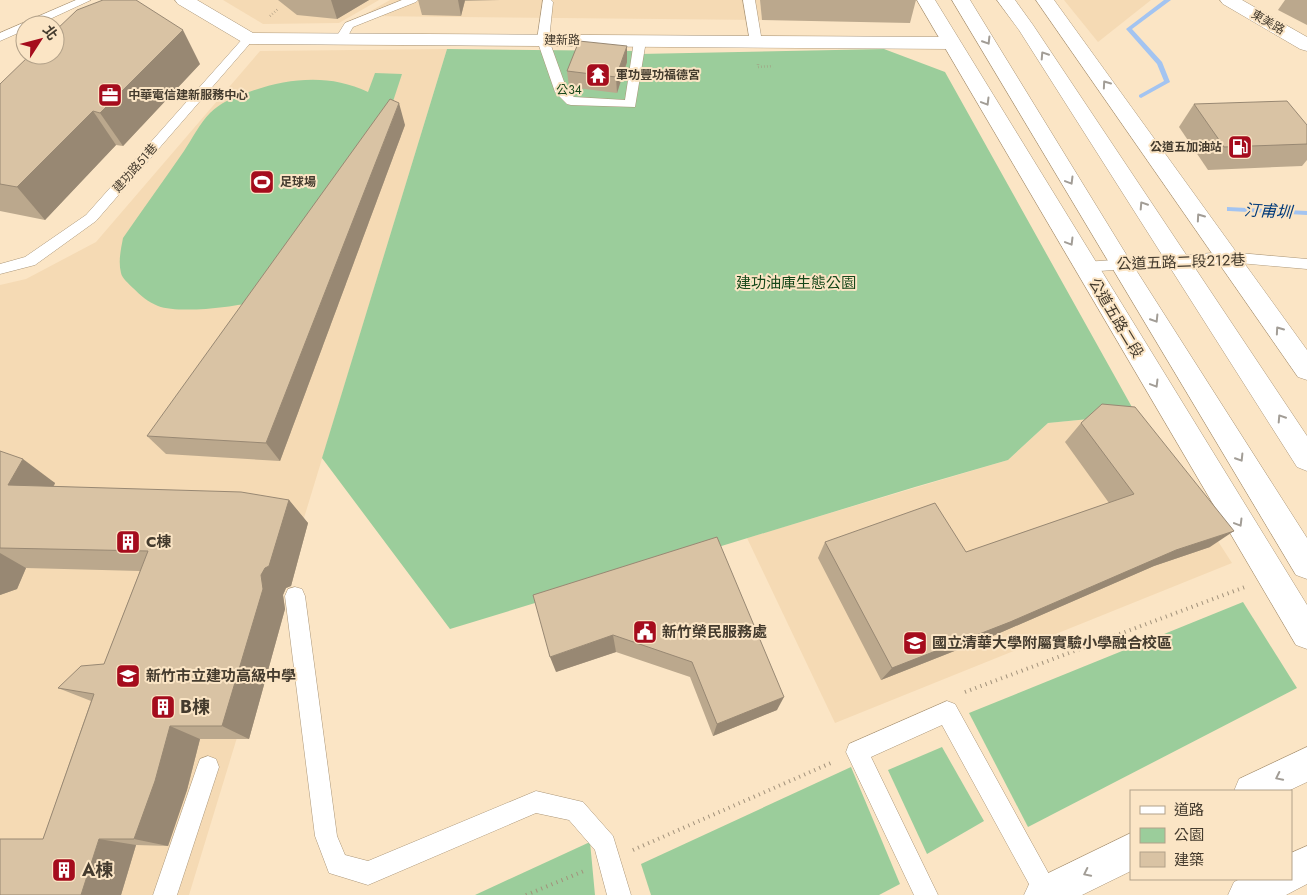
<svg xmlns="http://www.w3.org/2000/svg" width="1307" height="895" font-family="Jost,'Noto Sans TC',sans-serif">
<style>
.built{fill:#f5dab4}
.green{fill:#9bcd9b}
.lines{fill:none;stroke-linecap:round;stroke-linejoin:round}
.stream{fill:#a3c4f1;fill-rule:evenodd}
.service-casing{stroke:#ab9678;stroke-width:1}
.minor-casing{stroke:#ab9678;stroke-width:1}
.tertiary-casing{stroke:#ab9678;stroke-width:1}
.path-far1{stroke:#a2927b;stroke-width:2.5;stroke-dasharray:0.5 2.5;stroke-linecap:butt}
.path{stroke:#a2927b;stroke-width:4;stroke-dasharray:1 4.5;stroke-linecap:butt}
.service{fill:#fff;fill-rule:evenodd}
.minor{fill:#fff;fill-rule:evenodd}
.tertiary{fill:#fff;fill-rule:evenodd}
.wall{fill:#bba88d}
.shaded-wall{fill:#988873}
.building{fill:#d9c3a4;stroke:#988873}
.oneway{stroke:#a29d96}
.labels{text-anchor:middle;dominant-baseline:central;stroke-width:4;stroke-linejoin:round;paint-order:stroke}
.far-street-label{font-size:12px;fill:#443b2e;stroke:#fbe5c5}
.far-poi-label{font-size:12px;font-weight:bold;fill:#443b2e;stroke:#fbe5c5;text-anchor:start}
.far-park-label{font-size:12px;fill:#16471a;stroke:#fbe5c5}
.street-label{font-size:15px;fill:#443b2e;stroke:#fbe5c5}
.park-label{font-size:15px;fill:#16471a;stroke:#fbe5c5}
.poi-label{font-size:15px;font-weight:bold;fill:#443b2e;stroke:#fbe5c5;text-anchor:start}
.water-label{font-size:16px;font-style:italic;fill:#023b7a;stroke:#fbe5c5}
.near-poi-label{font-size:18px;font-weight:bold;fill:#443b2e;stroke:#fbe5c5;text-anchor:start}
</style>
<rect width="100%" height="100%" fill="#fbe5c5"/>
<g class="built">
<polygon points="223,0 379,0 339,23 263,24"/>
<polygon points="390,0 760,0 762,20 362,16"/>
<polygon points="1064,0 1151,0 1098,42"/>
<polygon points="447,49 189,895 0,895 0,285 26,279 96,242 260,51"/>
<polygon points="1133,409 1232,563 835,723 747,538 1008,460 1048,423 1099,418"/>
</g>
<g class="green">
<polygon points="447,49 638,51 639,54 884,49 945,72 1133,409 1099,418 1048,423 1008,460 915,487 450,629 322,458"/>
<path d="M375,73l27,1 -21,64 -123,163c-23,6 -78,13 -100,5 -10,-4 -18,-11 -25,-18 -4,-4 -11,-10 -12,-15 -3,-12 0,-24 2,-35 20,-29 41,-58 61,-87 8,-12 16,-28 26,-38 10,-10 24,-16 36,-20 40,-15 83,-20 122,-1z"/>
<polygon points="1243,602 1297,688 1028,827 969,713"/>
<polygon points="942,747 984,821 927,854 888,770"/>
<polygon points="851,767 900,884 879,895 651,895 641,864"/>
<polygon points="590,842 595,895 475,895"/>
</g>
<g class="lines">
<g class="stream">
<polygon points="1164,0 1171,0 1132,29 1162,62 1170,82 1141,98 1139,97 1139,95 1164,81 1157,64 1126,29"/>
<polygon points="1227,207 1307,211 1307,215 1229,211 1227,211"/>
</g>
<defs>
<g id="service">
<polygon points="76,0 91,0 37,25 25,25 25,30 0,41 0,33"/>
<polygon points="402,0 418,0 416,2 353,27 345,41 341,43 335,39 345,23"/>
<polygon points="543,0 551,0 553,2 549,40 567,90 574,97 625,100 634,41 640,37 644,39 646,41 635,107 571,105 567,104 555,92 537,40"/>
<polygon points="743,0 755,0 762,42 760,44 752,44 750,42"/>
<polygon points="249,34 255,38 253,40 96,221 35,265 0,274 0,264 25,257 86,215 245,36"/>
<polygon points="1228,252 1307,259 1307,269 1228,262 1085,272 1080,271 1078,267 1080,263 1085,262"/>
<polygon points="295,587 302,589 305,596 337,836 345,855 368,861 536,791 583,802 613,836 631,895 607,895 595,850 569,820 536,813 368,885 329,873 315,836 285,596 288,589"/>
<polygon points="947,701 955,704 1055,885 1058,895 1035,895 942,725 871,757 938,895 914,895 846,752 849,744"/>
<polygon points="208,756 216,759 219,767 177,895 153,895 197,767 200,759"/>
</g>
<g id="minor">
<polygon points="175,0 197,0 253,33 951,37 958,39 960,43 958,47 951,49 249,44 242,42 178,4"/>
<polygon points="1220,0 1242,0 1307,37 1307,51 1300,49 1223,4"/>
<polygon points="1307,747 1307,782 1288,791 1234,791 1239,779"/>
<polygon points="1131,833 1131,871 1082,895 1024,895 1030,882"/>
<polygon points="1307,846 1307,884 1286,895 1228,895 1234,882 1240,879 1291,879 1291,853"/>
</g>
<g id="tertiary">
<polygon points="917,0 935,0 1307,605 1307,649 1296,645"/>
<polygon points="952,0 970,0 1129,259 1307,538 1307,579 1296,575"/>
<polygon points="997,0 1015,0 1033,25 1307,436 1307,471 1297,467 1019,30"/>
<polygon points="1036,0 1054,0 1307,350 1307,380 1298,377"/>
</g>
</defs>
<use href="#service" class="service-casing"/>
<use href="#minor" class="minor-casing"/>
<use href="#tertiary" class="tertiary-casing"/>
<g class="path-far1">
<polyline points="270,16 278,9"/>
<polyline points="758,64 758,67 773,66"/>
</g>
<g class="path">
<polyline points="965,692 1245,587"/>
<polyline points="633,850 833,762"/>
<polyline points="526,895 584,871"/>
</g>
<use href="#service" class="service"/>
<use href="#minor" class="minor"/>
<use href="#tertiary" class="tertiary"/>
</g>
<g class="wall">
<polygon points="278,0 369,0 337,19 297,15"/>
<polygon points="418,0 500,0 465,1 461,16 422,15"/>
<polygon points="760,0 916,0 910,23 762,20"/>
<polygon points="1285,0 1307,0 1307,25 1278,10"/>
<polygon points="627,62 617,93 569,87 567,71"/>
<polygon points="200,64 123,146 116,145 45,220 0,211 0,84"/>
<polygon points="1194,104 1307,125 1307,160 1302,166 1208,170 1179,127"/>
<polygon points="405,125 280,461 166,454 147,436"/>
<polygon points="1081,423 1210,547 1154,566 995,635 881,680 818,558 825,542 966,552 1109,503 1065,442"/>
<polygon points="0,451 55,483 54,486 289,500 308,523 291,586 286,588 283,595 285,609 249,739 200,739 187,790 168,846 136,845 121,895 0,895 43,839 91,701 58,688 104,664 140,571 26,568 17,589 0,595"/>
<polygon points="717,537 777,710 713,736 690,677 616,652 556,672"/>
</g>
<g class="shaded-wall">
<polygon points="331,0 369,0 337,19"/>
<polygon points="458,0 465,0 461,16"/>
<polygon points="183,30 200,64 123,146 100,113"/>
<polygon points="627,46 627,62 617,93 616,77"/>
<polygon points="399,103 405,125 280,461 266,443"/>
<polygon points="93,111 116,145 45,220 17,187"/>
<polygon points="23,459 55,483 42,508 8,485"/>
<polygon points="289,500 308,523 291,586 286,588 283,595 285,609 249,739 222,726 261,575"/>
<polygon points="1234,531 1210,547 1154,566 995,635 881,680 892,668 1176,550"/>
<polygon points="0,553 26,568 17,589 0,595"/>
<polygon points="613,635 616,652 556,672 550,657"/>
<polygon points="784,697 777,710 713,736 717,724"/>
<polygon points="170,726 200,739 187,790 168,846 134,839"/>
<polygon points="99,839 136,845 121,895 81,895"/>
</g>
<g class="building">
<polygon points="103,0 136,0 183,30 100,113 93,111 17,187 0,184 0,84 30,55 55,55 55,31 77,10"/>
<polygon points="579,41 627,46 616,77 567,71"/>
<polygon points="390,99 399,103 266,443 147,436"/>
<polygon points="1287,101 1307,125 1307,144 1224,147 1194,104"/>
<polygon points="1102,404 1135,407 1234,531 1176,550 1010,622 892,668 825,542 935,503 966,552 1134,494 1081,423"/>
<polygon points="0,451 23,459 8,485 241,492 289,500 269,566 265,568 261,575 263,589 222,726 170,726 155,781 134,839 99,839 81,895 0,895 0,839 43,839 94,694 58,688 81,666 104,664 148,551 0,548"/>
<polygon points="717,537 784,697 717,724 692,662 613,635 550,657 533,595"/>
</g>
<defs><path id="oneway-chevron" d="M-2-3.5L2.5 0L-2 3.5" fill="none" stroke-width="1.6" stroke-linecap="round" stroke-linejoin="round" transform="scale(1.25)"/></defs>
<g class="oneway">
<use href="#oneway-chevron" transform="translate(987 41) rotate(58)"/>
<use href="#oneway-chevron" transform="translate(1044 55) rotate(-123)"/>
<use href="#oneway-chevron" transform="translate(1106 84) rotate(-125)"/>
<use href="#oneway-chevron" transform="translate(986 102) rotate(59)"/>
<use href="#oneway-chevron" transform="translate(1070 181) rotate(59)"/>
<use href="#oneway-chevron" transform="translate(1143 205) rotate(-123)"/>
<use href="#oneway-chevron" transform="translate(1200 217) rotate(-125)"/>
<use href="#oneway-chevron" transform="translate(1070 242) rotate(59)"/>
<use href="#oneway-chevron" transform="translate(1155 319) rotate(58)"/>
<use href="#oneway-chevron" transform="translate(1279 330) rotate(-125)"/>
<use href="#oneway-chevron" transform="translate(1155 384) rotate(59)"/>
<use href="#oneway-chevron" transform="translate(1281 418) rotate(-123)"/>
<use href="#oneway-chevron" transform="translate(1240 458) rotate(58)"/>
<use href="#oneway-chevron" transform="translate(1239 523) rotate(59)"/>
<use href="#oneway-chevron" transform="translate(1279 777) rotate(154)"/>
<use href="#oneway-chevron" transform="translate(1087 873) rotate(154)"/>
</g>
<defs>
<symbol id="temple-square" viewBox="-11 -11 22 22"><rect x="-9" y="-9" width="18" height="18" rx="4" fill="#a50c1d" stroke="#fbe5c5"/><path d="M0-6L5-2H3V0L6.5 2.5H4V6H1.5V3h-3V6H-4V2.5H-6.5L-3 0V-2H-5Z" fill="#fff"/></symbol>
<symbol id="office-square" viewBox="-11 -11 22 22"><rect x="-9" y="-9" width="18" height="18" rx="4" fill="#a50c1d" stroke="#fbe5c5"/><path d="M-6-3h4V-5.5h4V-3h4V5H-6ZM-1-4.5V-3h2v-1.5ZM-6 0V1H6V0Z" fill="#fff"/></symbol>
<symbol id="fuel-square" viewBox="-11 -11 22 22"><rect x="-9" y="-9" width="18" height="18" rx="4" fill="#a50c1d" stroke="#fbe5c5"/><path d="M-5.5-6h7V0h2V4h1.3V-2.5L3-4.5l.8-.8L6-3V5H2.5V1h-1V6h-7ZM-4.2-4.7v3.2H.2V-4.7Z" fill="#fff"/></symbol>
<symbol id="stadium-square" viewBox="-11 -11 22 22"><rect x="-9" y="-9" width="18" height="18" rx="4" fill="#a50c1d" stroke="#fbe5c5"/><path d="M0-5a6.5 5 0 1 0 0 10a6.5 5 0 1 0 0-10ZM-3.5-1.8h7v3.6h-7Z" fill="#fff"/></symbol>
<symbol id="building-square" viewBox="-11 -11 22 22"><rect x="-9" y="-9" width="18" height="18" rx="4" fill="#a50c1d" stroke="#fbe5c5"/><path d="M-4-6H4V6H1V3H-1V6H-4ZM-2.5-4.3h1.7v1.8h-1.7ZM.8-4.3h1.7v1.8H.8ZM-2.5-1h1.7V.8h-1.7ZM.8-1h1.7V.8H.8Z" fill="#fff"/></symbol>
<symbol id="civic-square" viewBox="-11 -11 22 22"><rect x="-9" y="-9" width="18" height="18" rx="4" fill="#a50c1d" stroke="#fbe5c5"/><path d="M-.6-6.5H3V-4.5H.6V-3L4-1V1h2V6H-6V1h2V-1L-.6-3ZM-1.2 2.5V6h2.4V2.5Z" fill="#fff"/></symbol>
<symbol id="school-square" viewBox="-11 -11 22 22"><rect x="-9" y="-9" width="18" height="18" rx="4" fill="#a50c1d" stroke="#fbe5c5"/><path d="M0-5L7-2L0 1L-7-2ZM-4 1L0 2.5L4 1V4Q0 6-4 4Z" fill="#fff"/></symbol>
</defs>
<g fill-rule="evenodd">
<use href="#temple-square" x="584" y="61" width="28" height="28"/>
<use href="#office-square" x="96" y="81" width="28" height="28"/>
<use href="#fuel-square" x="1226" y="133" width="28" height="28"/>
<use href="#stadium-square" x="248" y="168" width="28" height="28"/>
<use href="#building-square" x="114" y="528" width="28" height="28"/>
<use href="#civic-square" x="631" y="618" width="28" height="28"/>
<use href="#school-square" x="901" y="629" width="28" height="28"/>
<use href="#school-square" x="114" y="662" width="28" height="28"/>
<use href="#building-square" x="149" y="693" width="28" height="28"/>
<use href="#building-square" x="50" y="856" width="28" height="28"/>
</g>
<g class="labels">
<g class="far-street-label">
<text transform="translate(1268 22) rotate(30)">東美路</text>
<text x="562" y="40">建新路</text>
<text transform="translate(135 168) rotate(-49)">建功路51巷</text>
</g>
<g class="far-poi-label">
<text x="616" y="75">軍功豐功福德宮</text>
<text x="128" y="95">中華電信建新服務中心</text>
<text x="1222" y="147" text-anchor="end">公道五加油站</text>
<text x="280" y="182">足球場</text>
</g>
<g class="far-park-label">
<text x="569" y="90">公34</text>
</g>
<g class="street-label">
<text transform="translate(1181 262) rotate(-2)">公道五路二段212巷</text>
<text transform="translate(1116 318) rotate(59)">公道五路二段</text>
</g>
<g class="park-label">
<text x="796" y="283">建功油庫生態公園</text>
</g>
<g class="poi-label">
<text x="146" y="542">C棟</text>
<text x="662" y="632">新竹榮民服務處</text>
<text x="932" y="643">國立清華大學附屬實驗小學融合校區</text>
<text x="146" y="676">新竹市立建功高級中學</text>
</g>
<g class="water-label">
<text transform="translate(1268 211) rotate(3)">汀甫圳</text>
</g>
<g class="near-poi-label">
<text x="180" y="707">B棟</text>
<text x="82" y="870">A棟</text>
</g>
</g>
<rect x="1130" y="790" width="162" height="90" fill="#fbe5c5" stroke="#b2a189"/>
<rect x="1140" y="806" width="25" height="8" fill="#ffffff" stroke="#b2a189"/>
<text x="1174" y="815" font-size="15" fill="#443b2e">道路</text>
<rect x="1140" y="828" width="25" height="15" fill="#9bcd9b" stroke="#b2a189"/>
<text x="1174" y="840" font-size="15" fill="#443b2e">公園</text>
<rect x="1140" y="852" width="25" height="15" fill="#d9c3a4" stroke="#b2a189"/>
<text x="1174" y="865" font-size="15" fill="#443b2e">建築</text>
<g transform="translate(40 40) rotate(54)"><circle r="24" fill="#fbe5c5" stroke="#b2a189"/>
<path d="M0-4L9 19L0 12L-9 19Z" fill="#a50c1d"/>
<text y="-8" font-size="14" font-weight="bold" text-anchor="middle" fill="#443b2e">北</text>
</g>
</svg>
